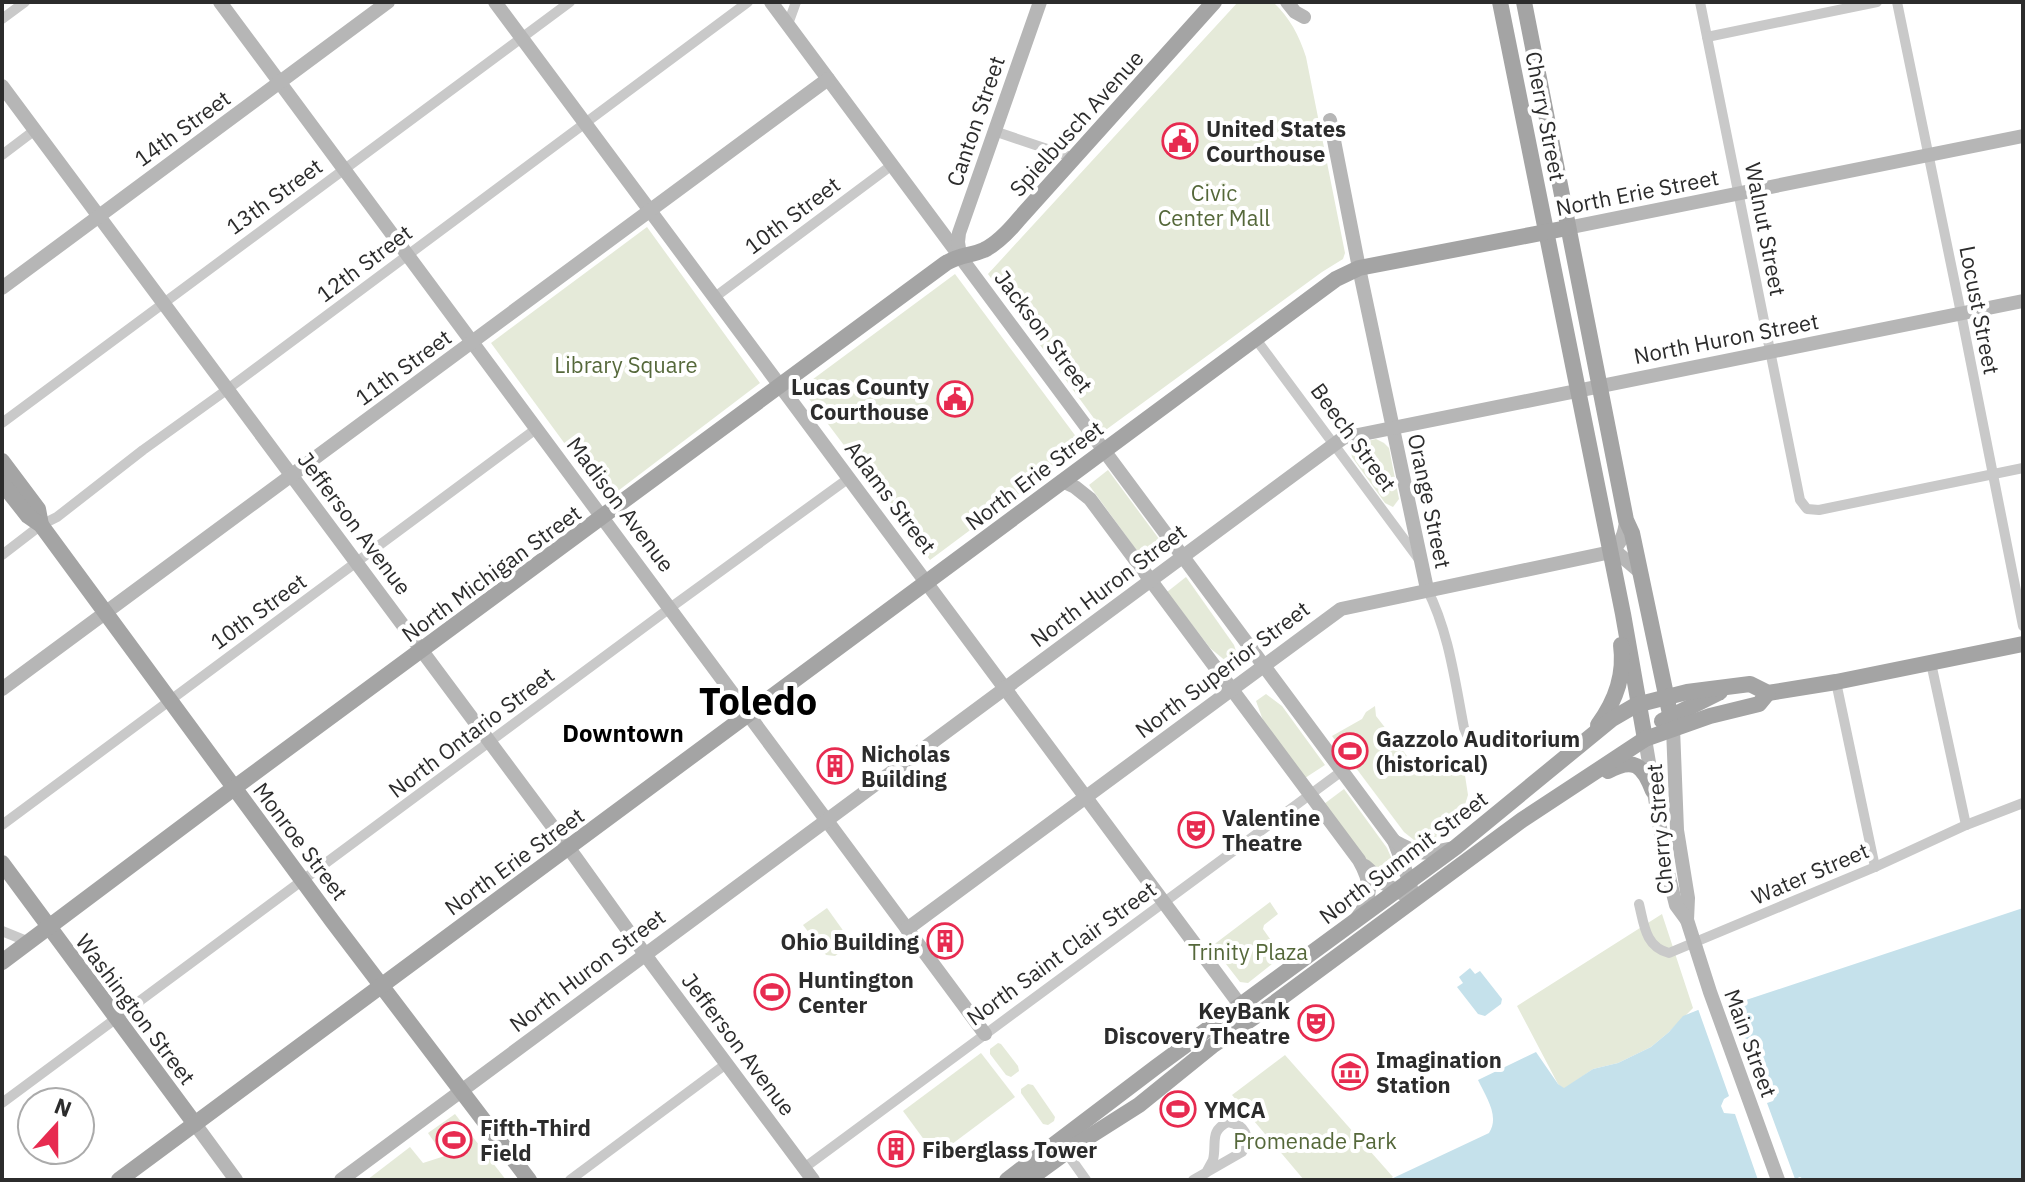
<svg xmlns="http://www.w3.org/2000/svg" width="2025" height="1182" font-family="'IBM Plex Sans',sans-serif">
<style>
.green{fill:#e5ead9}
.water{fill:#c5e1eb}
.pier{fill:#fff}
.lines{fill:none;stroke-linecap:round;stroke-linejoin:round}
.street{stroke:#c9c9c9;stroke-width:10}
.secondary{stroke:#b6b6b6;stroke-width:14}
.primary{stroke:#a4a4a4;stroke-width:16}
.labels{text-anchor:middle;dominant-baseline:central;stroke-width:8;stroke-linejoin:round;paint-order:stroke}
.street-label{font-size:22px;fill:#2c2c2c;stroke:#fff}
.poi-label{font-size:22px;font-weight:bold;fill:#2c2c2c;stroke:#fff;text-anchor:start}
.park-label{font-size:22px;fill:#55683a;stroke:#fff}
.neighbourhood-label{font-size:24px;font-weight:bold;fill:#000;stroke:#fff}
.town-label{font-size:38px;font-weight:bold;fill:#000;stroke:#fff}
</style>
<rect width="100%" height="100%" fill="#fff"/>
<g class="green">
<path d="M1238,2h35c17,16 26,33 33,55l39,196 -2,6 -21,13 -215,157 -6,-1 -113,-154z"/>
<polygon points="647,227 760,383 606,500 491,343"/>
<polygon points="955,274 1083,446 930,560 801,388"/>
<polygon points="1376,439 1384,443 1389,448 1399,499 1393,507 1385,503 1352,457 1350,448 1352,445"/>
<polygon points="1108,470 1165,547 1145,562 1089,485"/>
<polygon points="1186,577 1234,645 1237,654 1227,662 1210,648 1167,592"/>
<polygon points="1266,694 1282,706 1325,765 1305,778 1264,723 1256,701"/>
<polygon points="1375,706 1376,716 1414,765 1457,763 1464,769 1468,795 1458,827 1430,843 1419,844 1404,832 1332,736 1362,719 1366,712"/>
<polygon points="1344,789 1387,848 1397,871 1386,879 1363,858 1324,804"/>
<polygon points="1270,902 1278,914 1264,925 1263,929 1282,956 1248,983 1240,982 1212,946"/>
<polygon points="827,908 852,943 835,956 826,955 803,925"/>
<polygon points="1662,914 1693,1008 1669,1032 1651,1047 1618,1063 1593,1069 1564,1089 1558,1084 1517,1006"/>
<polygon points="998,1043 1001,1044 1018,1066 1019,1071 1011,1077 1006,1075 990,1054 990,1049"/>
<polygon points="981,1053 1015,1097 936,1156 903,1111"/>
<polygon points="1285,1055 1393,1177 1389,1180 1304,1180 1232,1095"/>
<polygon points="1028,1084 1033,1085 1055,1117 1054,1121 1048,1125 1043,1124 1021,1093 1021,1089"/>
<polygon points="455,1114 506,1180 367,1180 410,1147 423,1163 451,1154 449,1148 442,1153 428,1133"/>
</g>
<g class="water">
<path d="M2023,908v272h-634l100,-47c11,-17 -3,-36 -11,-53l58,-28 22,32 6,4 29,-19 25,-6 33,-16 18,-15 14,-16 15,-6 45,-9z"/>
<polygon points="1470,968 1475,974 1480,971 1502,999 1501,1004 1485,1016 1478,1014 1457,987 1463,983 1459,977"/>
</g>
<polygon class="pier" points="1730,999 1761,1086 1766,1084 1773,1087 1776,1095 1773,1101 1767,1103 1795,1179 1800,1177 1805,1180 1758,1180 1735,1114 1724,1113 1721,1106 1724,1099 1729,1096 1697,1006"/>
<g class="lines">
<g class="street">
<polyline points="1700,2 1800,500 1807,509 1819,510 2023,468"/>
<polyline points="1897,2 1961,313 2023,626"/>
<polyline points="2,19 25,2"/>
<polyline points="788,24 796,2"/>
<polyline points="1707,37 1877,2"/>
<polyline points="994,131 1074,158"/>
<polyline points="2,155 35,130"/>
<polyline points="715,297 892,165"/>
<polyline points="1255,338 1418,558"/>
<polyline points="2,423 570,2"/>
<polyline points="2,555 41,525 57,517 143,450 221,394 748,2"/>
<path d="M1427,589c22,43 28,93 37,139l3,7 6,2"/>
<polyline points="1931,663 1966,825"/>
<polyline points="1836,682 1875,867"/>
<polyline points="2,825 536,429"/>
<path d="M1639,904c5,20 6,43 30,49l206,-86 91,-42 57,-22"/>
<polyline points="2,931 29,942"/>
<polyline points="2,1103 670,608 849,478"/>
<polyline points="1064,1149 1086,1180"/>
<polyline points="804,1168 1342,771"/>
<polyline points="570,1180 726,1064"/>
<path d="M1193,1180l49,-28c10,-15 3,-27 -14,-30 -19,9 -11,21 -15,38 -2,4 -5,9 -7,13"/>
</g>
<g class="secondary">
<polyline points="220,2 985,1034"/>
<polyline points="495,2 1246,1013"/>
<polyline points="771,2 1394,841 1405,869 1411,888"/>
<polyline points="1287,2 1295,12 1304,17"/>
<polyline points="2,86 576,858 652,964 813,1180"/>
<polyline points="1330,120 1359,268 1427,589"/>
<polyline points="1567,228 2023,136"/>
<polyline points="960,255 958,242 959,233 1040,2"/>
<polyline points="2,288 388,2"/>
<path d="M1062,481l13,6 15,12 269,361c13,23 14,37 -2,58"/>
<polyline points="1611,552 1620,555 1640,572"/>
<polyline points="2,689 828,79"/>
<polyline points="1673,728 1677,830 1688,898 1687,920 1710,992 1778,1180"/>
<polyline points="1645,739 1667,869 1676,905 1687,920"/>
<path d="M1394,841c27,15 31,13 60,7"/>
<polyline points="1365,866 1385,884 1403,894"/>
<path d="M907,929l434,-320 270,-57c10,-9 14,-18 15,-32"/>
<polyline points="195,1124 236,1180"/>
<polyline points="341,1180 1343,438 2023,301"/>
</g>
<g class="primary">
<polyline points="1500,2 1623,614 1645,739"/>
<polyline points="1524,2 1626,520 1632,533 1673,728"/>
<polyline points="2,461 38,509 41,525"/>
<polyline points="2,483 28,516 41,525 333,922 529,1180"/>
<polyline points="1662,721 1720,692"/>
<path d="M1598,725c17,-23 27,-51 23,-80"/>
<path d="M1608,771c26,-14 35,-6 45,20"/>
<polyline points="2,863 195,1124"/>
<path d="M2,962l232,-174 712,-525c15,-9 24,-7 38,-13 14,-7 25,-19 35,-31l195,-217"/>
<polyline points="119,1180 1336,279 1359,268 1567,228"/>
<polyline points="1007,1180 1156,1067 1456,847 1612,719 1636,705 1687,692 1750,684 1768,693 1836,682 2023,644"/>
<polyline points="1028,1180 1076,1145 1139,1105 1212,1046 1266,1009 1522,820 1645,739 1710,716 1759,704 1768,693"/>
</g>
</g>
<defs>
<symbol id="civic-ring" viewBox="-11 -11 22 22"><circle r="9.5" fill="#fff" stroke="#e72b50" stroke-width="1.5"/><path d="M-.6-6.5H3V-4.5H.6V-3L4-1V1h2V6H-6V1h2V-1L-.6-3ZM-1.2 2.5V6h2.4V2.5Z" fill="#e72b50"/></symbol>
<symbol id="stadium-ring" viewBox="-11 -11 22 22"><circle r="9.5" fill="#fff" stroke="#e72b50" stroke-width="1.5"/><path d="M0-5a6.5 5 0 1 0 0 10a6.5 5 0 1 0 0-10ZM-3.5-1.8h7v3.6h-7Z" fill="#e72b50"/></symbol>
<symbol id="building-ring" viewBox="-11 -11 22 22"><circle r="9.5" fill="#fff" stroke="#e72b50" stroke-width="1.5"/><path d="M-4-6H4V6H1V3H-1V6H-4ZM-2.5-4.3h1.7v1.8h-1.7ZM.8-4.3h1.7v1.8H.8ZM-2.5-1h1.7V.8h-1.7ZM.8-1h1.7V.8H.8Z" fill="#e72b50"/></symbol>
<symbol id="theatre-ring" viewBox="-11 -11 22 22"><circle r="9.5" fill="#fff" stroke="#e72b50" stroke-width="1.5"/><path d="M-5-5.5Q0-4 5-5.5V0Q5 5 0 6Q-5 5-5 0ZM-3.3-2.5H-1v1.5H-3.3ZM1-2.5H3.3v1.5H1ZM-2.8 1Q0 5.5 2.8 1Z" fill="#e72b50"/></symbol>
<symbol id="museum-ring" viewBox="-11 -11 22 22"><circle r="9.5" fill="#fff" stroke="#e72b50" stroke-width="1.5"/><path d="M0-6L6-3V-2H-6V-3ZM-5-1h2V3h-2ZM-1-1h2V3h-2ZM3-1h2V3H3ZM-6 4H6V6H-6Z" fill="#e72b50"/></symbol>
</defs>
<g fill-rule="evenodd">
<use href="#civic-ring" x="1160" y="121" width="40" height="40"/>
<use href="#civic-ring" x="935" y="379" width="40" height="40"/>
<use href="#stadium-ring" x="1330" y="731" width="40" height="40"/>
<use href="#building-ring" x="815" y="746" width="40" height="40"/>
<use href="#theatre-ring" x="1176" y="810" width="40" height="40"/>
<use href="#building-ring" x="925" y="921" width="40" height="40"/>
<use href="#stadium-ring" x="752" y="972" width="40" height="40"/>
<use href="#theatre-ring" x="1296" y="1003" width="40" height="40"/>
<use href="#museum-ring" x="1330" y="1052" width="40" height="40"/>
<use href="#stadium-ring" x="1158" y="1089" width="40" height="40"/>
<use href="#stadium-ring" x="434" y="1120" width="40" height="40"/>
<use href="#building-ring" x="876" y="1129" width="40" height="40"/>
</g>
<g class="labels">
<g class="street-label">
<text transform="translate(1546 116) rotate(79)">Cherry Street</text>
<text transform="translate(975 121) rotate(-71)">Canton Street</text>
<text transform="translate(1076 123) rotate(-48)">Spielbusch Avenue</text>
<text transform="translate(182 128) rotate(-36)">14th Street</text>
<text transform="translate(1637 192) rotate(-11)">North Erie Street</text>
<text transform="translate(274 196) rotate(-36)">13th Street</text>
<text transform="translate(792 215) rotate(-37)">10th Street</text>
<text transform="translate(1766 229) rotate(79)">Walnut Street</text>
<text transform="translate(364 263) rotate(-37)">12th Street</text>
<text transform="translate(1980 310) rotate(79)">Locust Street</text>
<text transform="translate(1044 331) rotate(53)">Jackson Street</text>
<text transform="translate(1726 338) rotate(-11)">North Huron Street</text>
<text transform="translate(403 367) rotate(-36)">11th Street</text>
<text transform="translate(1354 437) rotate(54)">Beech Street</text>
<text transform="translate(1034 475) rotate(-37)">North Erie Street</text>
<text transform="translate(891 497) rotate(53)">Adams Street</text>
<text transform="translate(1430 501) rotate(78)">Orange Street</text>
<text transform="translate(621 504) rotate(53)">Madison Avenue</text>
<text transform="translate(355 523) rotate(53)">Jefferson Avenue</text>
<text transform="translate(491 573) rotate(-36)">North Michigan Street</text>
<text transform="translate(1108 585) rotate(-37)">North Huron Street</text>
<text transform="translate(258 611) rotate(-36)">10th Street</text>
<text transform="translate(1222 669) rotate(-37)">North Superior Street</text>
<text transform="translate(471 732) rotate(-37)">North Ontario Street</text>
<text transform="translate(1659 829) rotate(-95)">Cherry Street</text>
<text transform="translate(301 841) rotate(53)">Monroe Street</text>
<text transform="translate(1403 857) rotate(-37)">North Summit Street</text>
<text transform="translate(514 861) rotate(-36)">North Erie Street</text>
<text transform="translate(1810 873) rotate(-23)">Water Street</text>
<text transform="translate(1061 953) rotate(-36)">North Saint Clair Street</text>
<text transform="translate(587 970) rotate(-37)">North Huron Street</text>
<text transform="translate(136 1009) rotate(53)">Washington Street</text>
<text transform="translate(1751 1043) rotate(70)">Main Street</text>
<text transform="translate(739 1044) rotate(53)">Jefferson Avenue</text>
</g>
<g class="poi-label">
<text x="1206" y="128">United States<tspan x="1206" dy="25">Courthouse</tspan></text>
<text x="929" y="386" text-anchor="end">Lucas County<tspan x="929" dy="25">Courthouse</tspan></text>
<text x="1376" y="738">Gazzolo Auditorium<tspan x="1376" dy="25">(historical)</tspan></text>
<text x="861" y="753">Nicholas<tspan x="861" dy="25">Building</tspan></text>
<text x="1222" y="817">Valentine<tspan x="1222" dy="25">Theatre</tspan></text>
<text x="919" y="941" text-anchor="end">Ohio Building</text>
<text x="798" y="979">Huntington<tspan x="798" dy="25">Center</tspan></text>
<text x="1290" y="1010" text-anchor="end">KeyBank<tspan x="1290" dy="25">Discovery Theatre</tspan></text>
<text x="1376" y="1059">Imagination<tspan x="1376" dy="25">Station</tspan></text>
<text x="1204" y="1109">YMCA</text>
<text x="480" y="1127">Fifth-Third<tspan x="480" dy="25">Field</tspan></text>
<text x="922" y="1149">Fiberglass Tower</text>
</g>
<g class="park-label">
<text x="1214" y="192">Civic<tspan x="1214" dy="25">Center Mall</tspan></text>
<text x="626" y="364">Library Square</text>
<text x="1248" y="951">Trinity Plaza</text>
<text x="1315" y="1140">Promenade Park</text>
</g>
<g class="neighbourhood-label">
<text x="623" y="733">Downtown</text>
</g>
<g class="town-label">
<text x="758" y="700">Toledo</text>
</g>
</g>
<rect width="2025" height="1182" fill="none" stroke="#2c2c2c" stroke-width="8"/>
<g transform="translate(56 1126) rotate(21)"><circle r="38" fill="#ffffff" stroke="#ababab" stroke-width="2"/>
<path d="M0-6L14 30L0 20L-14 30Z" fill="#e72b50"/>
<text y="-12" font-size="22" font-weight="bold" text-anchor="middle" fill="#2c2c2c">N</text>
</g>
</svg>
